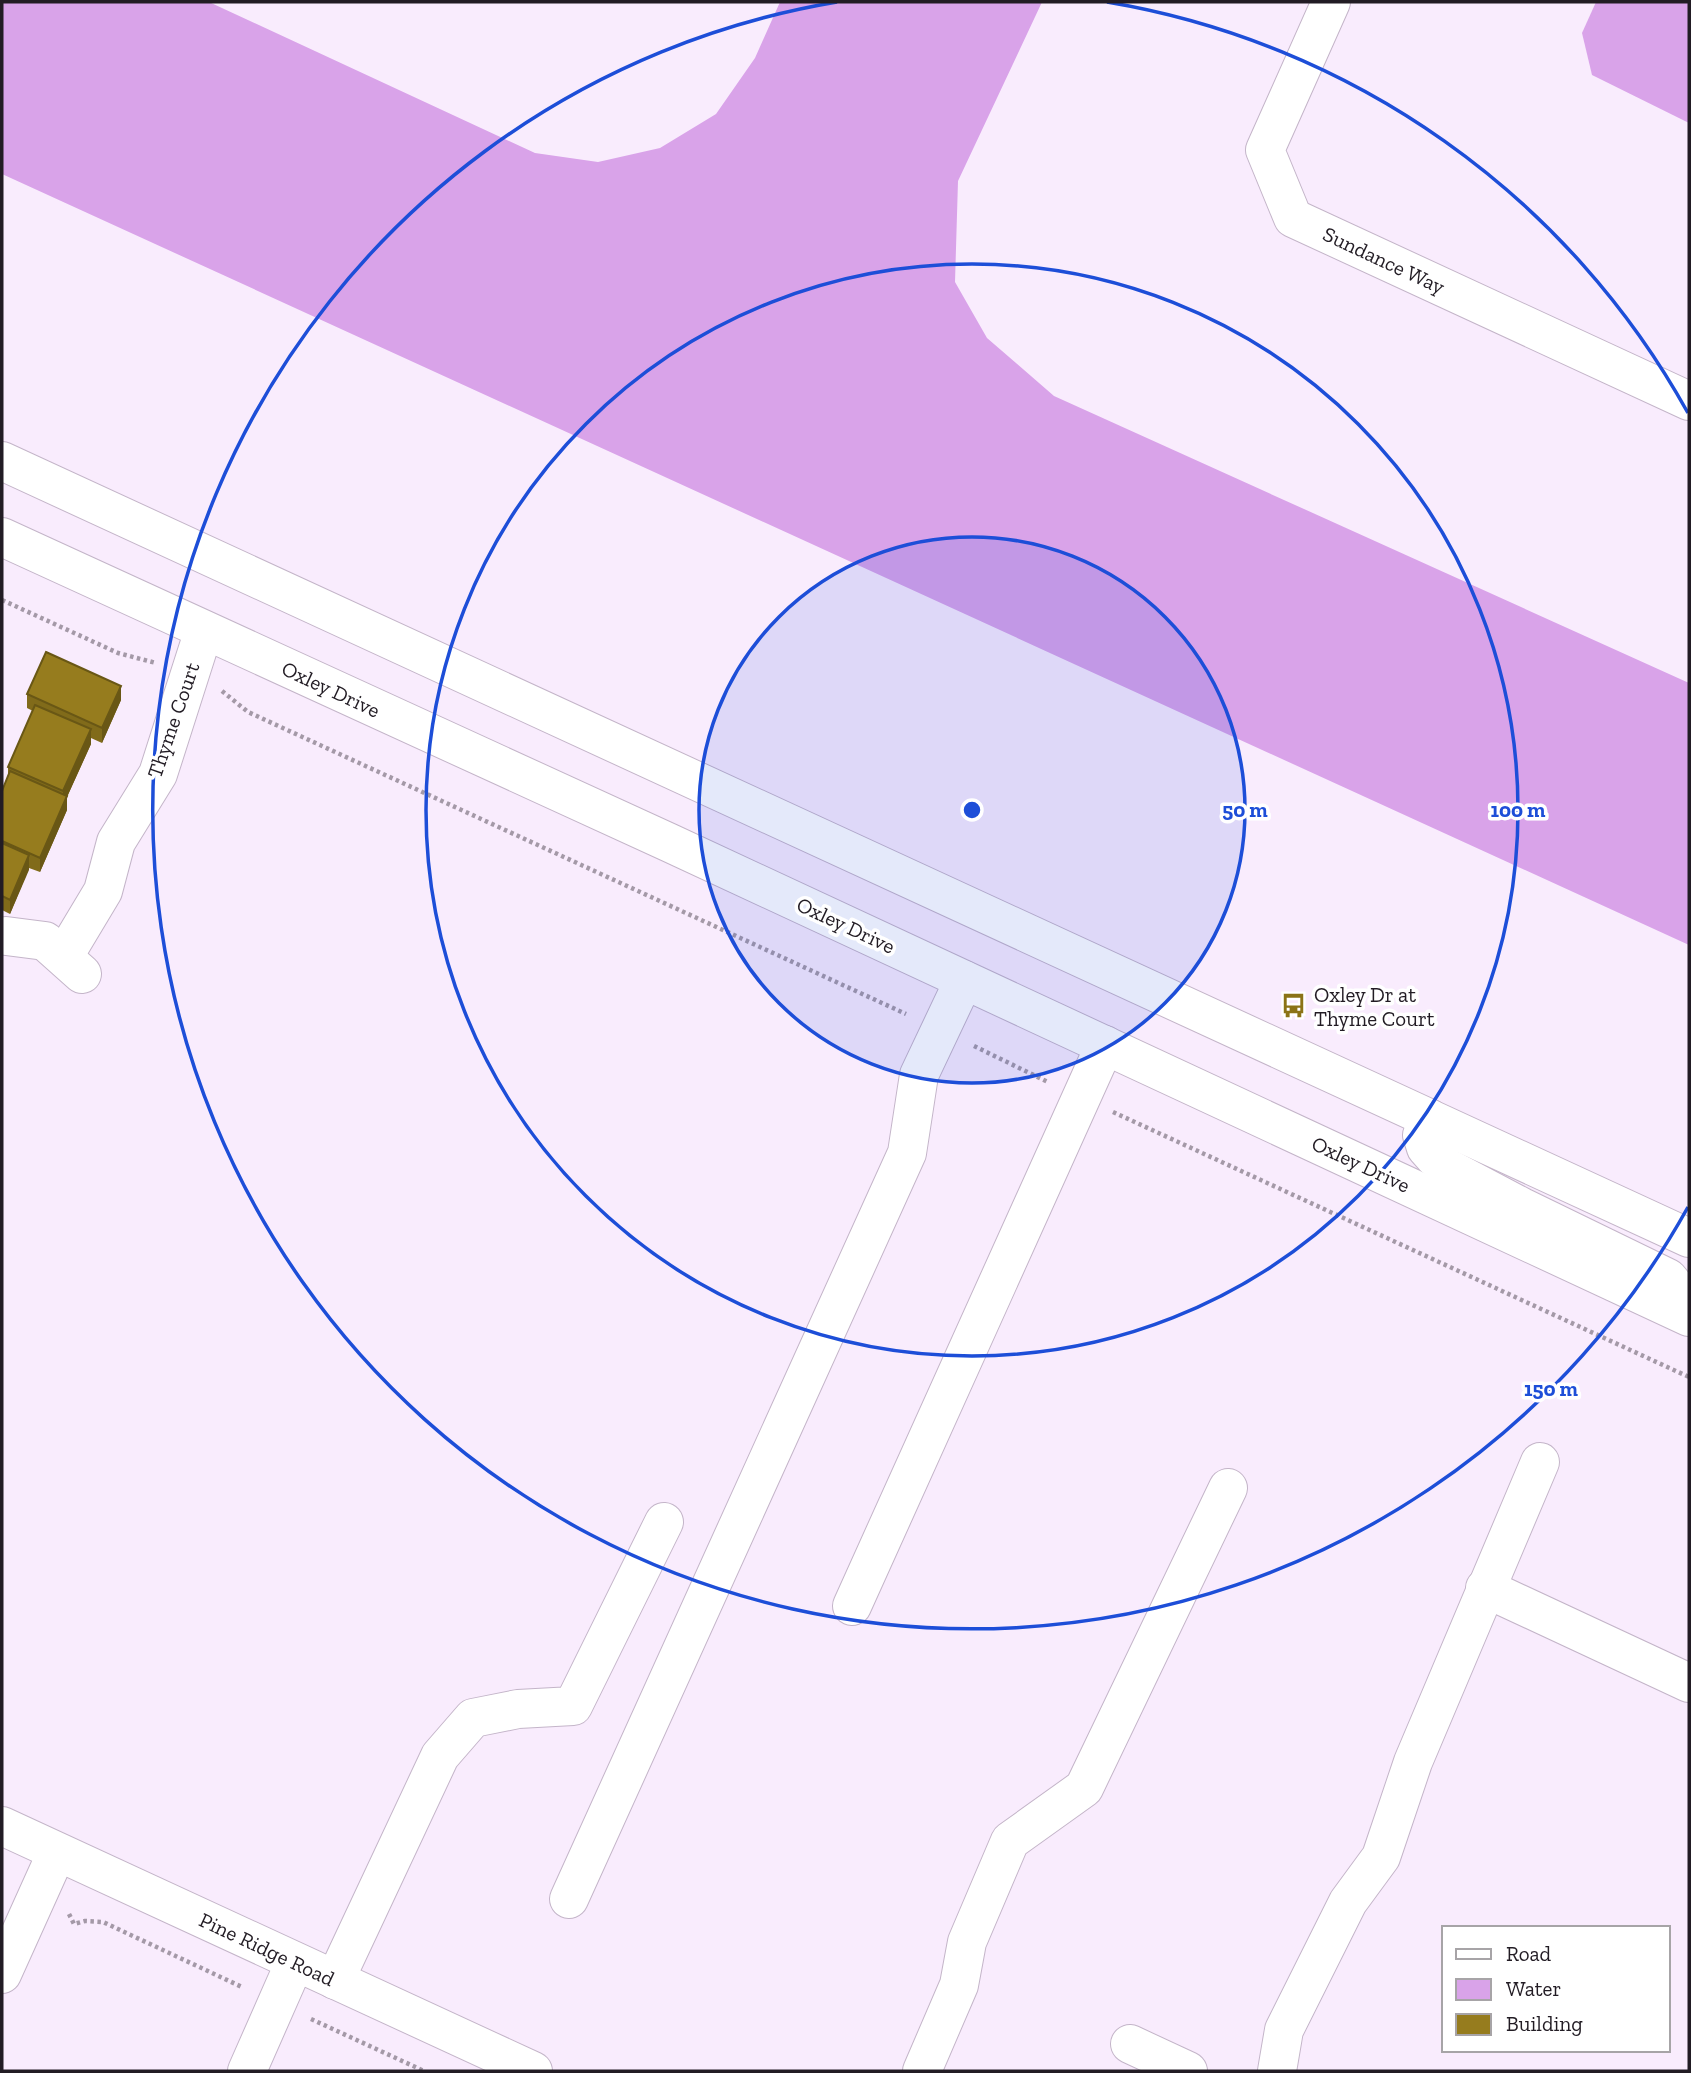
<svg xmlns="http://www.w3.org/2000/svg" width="1691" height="2073" font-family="'Zilla Slab',serif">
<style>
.water{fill:#d9a3e9}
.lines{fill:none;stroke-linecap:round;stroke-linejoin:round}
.minor-casing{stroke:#c4b5c9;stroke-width:40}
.major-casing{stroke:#c4b5c9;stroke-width:40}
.path{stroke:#a499a7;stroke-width:4.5;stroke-dasharray:3.5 3.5;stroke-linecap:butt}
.minor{stroke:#fff;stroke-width:38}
.major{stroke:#fff;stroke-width:38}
.wall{fill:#816b1a}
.shaded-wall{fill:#695715}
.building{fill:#967c1e;stroke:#695715;stroke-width:2}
.ring{fill:none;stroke:#1d4ed8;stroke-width:3.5}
.labels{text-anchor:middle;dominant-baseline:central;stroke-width:7;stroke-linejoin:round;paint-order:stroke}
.street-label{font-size:21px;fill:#221c24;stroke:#fff}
.poi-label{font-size:21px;fill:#221c24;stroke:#fff;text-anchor:start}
.centre{fill:#1d4ed8;stroke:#fff;stroke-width:3.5}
.ring-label{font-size:21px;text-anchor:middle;font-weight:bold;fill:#1d4ed8;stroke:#fff;stroke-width:7;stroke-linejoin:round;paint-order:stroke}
</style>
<rect width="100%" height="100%" fill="#f9ecfd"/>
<g class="water">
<polygon points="2,2 209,2 535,153 598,162 660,148 716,114 755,58 780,2 1042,2 958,181 955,282 987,338 1054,396 1689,683 1689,945 2,174"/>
<polygon points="1596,2 1689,2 1689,123 1592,75 1582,33"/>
</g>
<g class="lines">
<defs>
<g id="minor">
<polyline points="1331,2 1265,150 1293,218 1689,401"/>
<polyline points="6,936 45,941 82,974"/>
<polyline points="64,956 103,891 116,842 158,774 204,630"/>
<polyline points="1485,1588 1689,1683"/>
<polyline points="852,1606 1105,1045"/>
<polyline points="2,1826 533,2071"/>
<polyline points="569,1899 907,1153 919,1075 964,980"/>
<polyline points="2,1974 57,1852"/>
<polyline points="335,1980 440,1756 473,1718 518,1709 573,1706 664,1522"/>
<polyline points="1130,2044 1188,2071"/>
<polyline points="247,2071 295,1962"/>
<polyline points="922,2071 959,1985 967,1942 1010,1841 1084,1788 1228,1488"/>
<polyline points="1277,2071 1284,2030 1348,1902 1381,1857 1413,1762 1540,1462"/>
</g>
<g id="major">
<polyline points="2,461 1689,1238"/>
<polyline points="2,537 670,843 1689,1317"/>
<polyline points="1429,1118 1422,1135 1426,1148 1434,1157 1448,1168 1522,1207 1668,1278 1683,1296"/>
</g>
</defs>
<use href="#minor" class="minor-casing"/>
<use href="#major" class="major-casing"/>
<g class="path">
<polyline points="2,600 118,653 156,663"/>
<polyline points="222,691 248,712 906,1014"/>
<polyline points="974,1046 1048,1082"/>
<polyline points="1113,1112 1689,1377"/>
<polyline points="69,1914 74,1924 85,1921 103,1922 242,1987"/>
<polyline points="311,2019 424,2071"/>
</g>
<use href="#minor" class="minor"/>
<use href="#major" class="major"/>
</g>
<polygon class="wall" points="27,694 121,700 102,743 91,738 91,744 67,797 67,810 40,872 29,868 10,914 2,910 2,791 8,777 8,767 33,711 27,708"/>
<g class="shaded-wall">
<polygon points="121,686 121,700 102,743 102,728"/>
<polygon points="91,729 91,744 67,797 67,810 40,872 40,858 63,804 63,791"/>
<polygon points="29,855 29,870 10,914 10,900"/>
</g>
<g class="building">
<polygon points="46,652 121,686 102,728 27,694"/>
<polygon points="35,705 91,729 63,791 8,767"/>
<polygon points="10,771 67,796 40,858 2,841 2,791"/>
<polygon points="2,843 29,855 10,900 2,896"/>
</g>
<circle cx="972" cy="810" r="273" fill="#1d4ed8" fill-opacity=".12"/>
<g class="ring">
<circle cx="972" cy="810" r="273"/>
<circle cx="972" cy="810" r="546"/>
<path d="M1688 1207A819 819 0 1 1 837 2M1107 2A819 819 0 0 1 1688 413"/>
</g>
<defs>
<symbol id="bus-bare" viewBox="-9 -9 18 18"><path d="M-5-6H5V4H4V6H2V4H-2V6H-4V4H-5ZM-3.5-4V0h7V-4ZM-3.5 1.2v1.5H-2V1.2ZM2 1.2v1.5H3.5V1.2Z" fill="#8b7316" stroke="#fff" stroke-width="2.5" paint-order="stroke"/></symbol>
</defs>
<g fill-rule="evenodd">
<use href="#bus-bare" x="1276" y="988" width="35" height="35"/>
</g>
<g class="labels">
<g class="street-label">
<text transform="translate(1384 260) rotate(25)">Sundance Way</text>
<text transform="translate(331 689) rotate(25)">Oxley Drive</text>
<text transform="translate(173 720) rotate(-71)">Thyme Court</text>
<text transform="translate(846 925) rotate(25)">Oxley Drive</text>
<text transform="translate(1361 1164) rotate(25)">Oxley Drive</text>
<text transform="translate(267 1949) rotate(25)">Pine Ridge Road</text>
</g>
<g class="poi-label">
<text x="1314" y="994">Oxley Dr at<tspan x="1314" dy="24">Thyme Court</tspan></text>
</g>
</g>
<circle cx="972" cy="810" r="10" class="centre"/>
<g class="ring-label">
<text x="1245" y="817">50 m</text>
<text x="1518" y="817">100 m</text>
<text x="1551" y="1396">150 m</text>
</g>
<rect width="1691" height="2073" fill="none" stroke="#221c24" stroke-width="7"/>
<rect x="1442" y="1926" width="228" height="126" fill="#ffffff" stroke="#a7a4a7" stroke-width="2"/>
<rect x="1456" y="1949" width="35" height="10" fill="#ffffff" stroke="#a7a4a7" stroke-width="2"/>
<text x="1506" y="1961" font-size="21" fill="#221c24">Road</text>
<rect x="1456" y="1979" width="35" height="21" fill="#d9a3e9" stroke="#a7a4a7" stroke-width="2"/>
<text x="1506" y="1996" font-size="21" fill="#221c24">Water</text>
<rect x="1456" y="2014" width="35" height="21" fill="#967c1e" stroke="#a7a4a7" stroke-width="2"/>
<text x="1506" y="2031" font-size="21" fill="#221c24">Building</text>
</svg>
